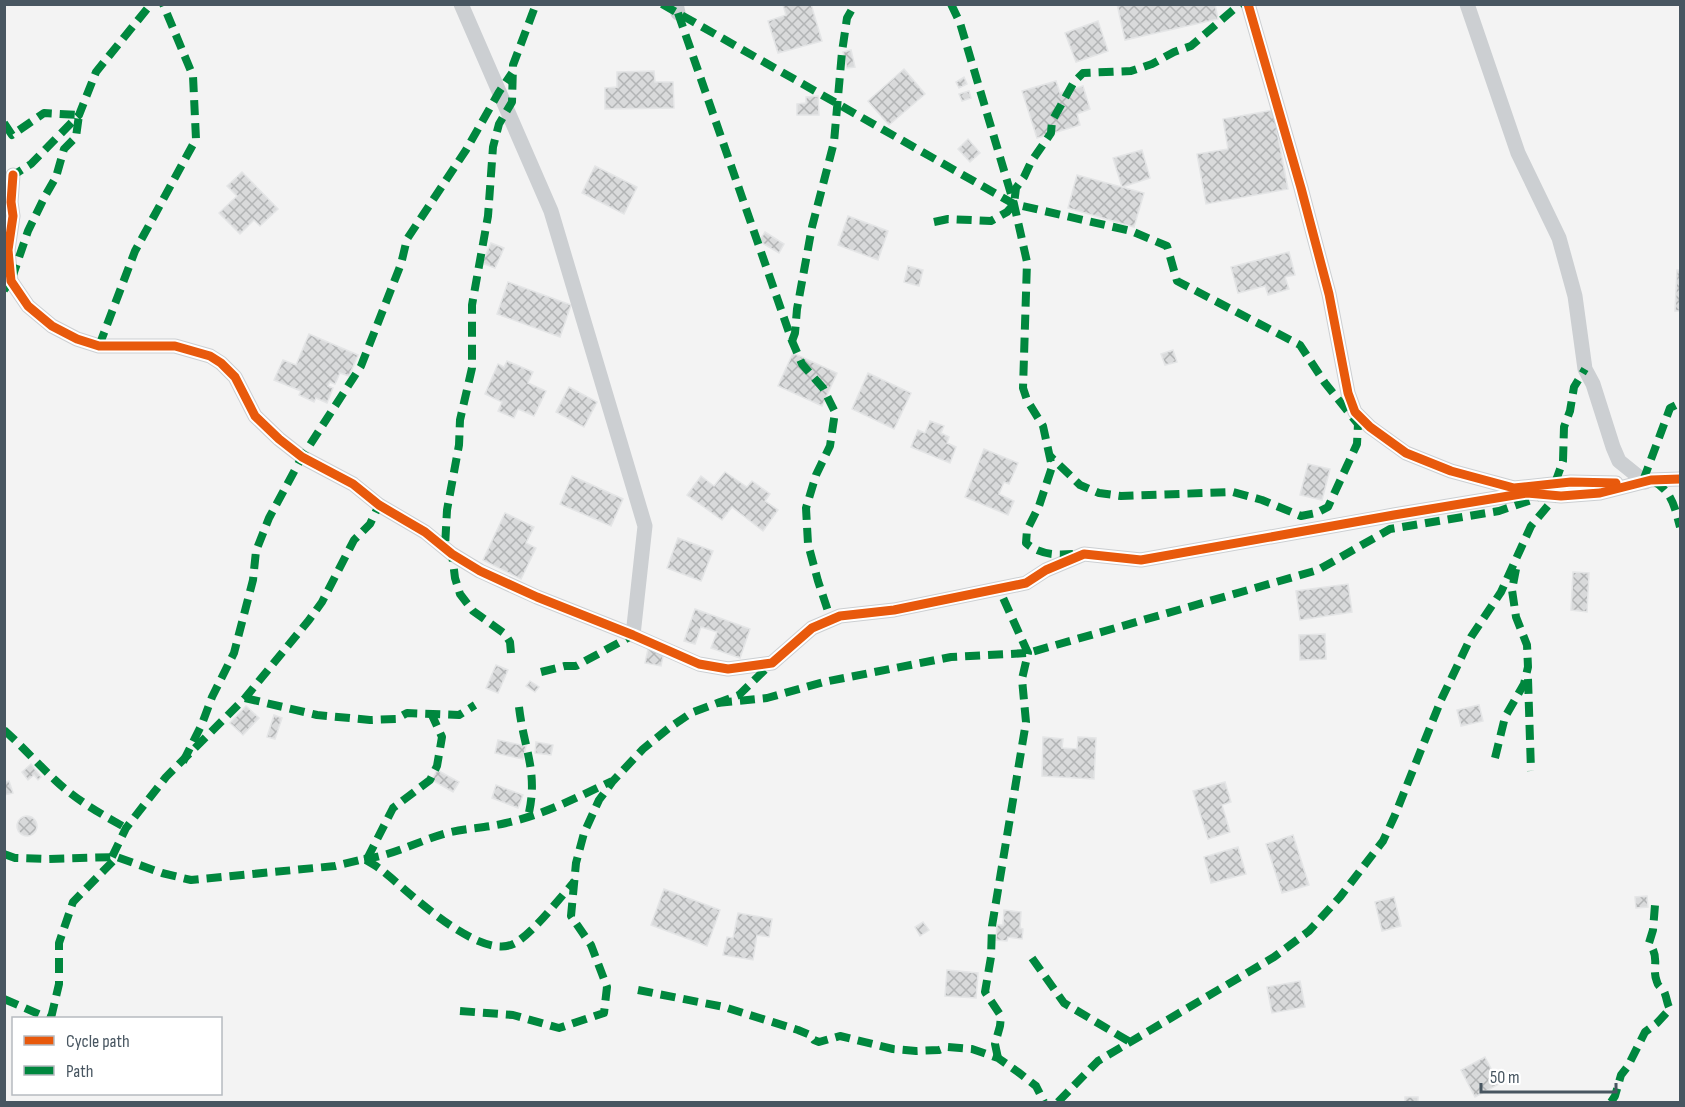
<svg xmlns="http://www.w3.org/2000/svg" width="1685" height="1107" font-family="'Sofia Sans Condensed',sans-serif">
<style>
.building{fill:url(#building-cross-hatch);stroke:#e4e5e6;stroke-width:1.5}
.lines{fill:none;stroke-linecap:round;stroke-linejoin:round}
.minor{stroke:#cccfd2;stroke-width:15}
.quiet{stroke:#00873e;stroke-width:8;stroke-dasharray:15 8;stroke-linecap:butt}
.cycleway-casing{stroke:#fff;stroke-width:13}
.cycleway{stroke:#e8590c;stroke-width:9}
</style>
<defs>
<pattern id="building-cross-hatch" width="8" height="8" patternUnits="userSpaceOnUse" patternTransform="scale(1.5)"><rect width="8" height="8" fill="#d9dadb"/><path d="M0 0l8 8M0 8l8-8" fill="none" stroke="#b2b4b5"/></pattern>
</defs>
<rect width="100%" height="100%" fill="#f3f3f3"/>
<g class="building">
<polygon points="787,4 811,4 822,41 778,53 768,21 786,15 783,5"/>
<polygon points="1117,4 1215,4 1218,19 1125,40"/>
<polygon points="1098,21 1108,51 1076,62 1065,33"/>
<polygon points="851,50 855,67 847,68 843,52"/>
<polygon points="904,69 925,94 889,125 868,101"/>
<polygon points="654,71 655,82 673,82 674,108 605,109 605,88 617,87 617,72"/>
<polygon points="964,77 967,84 959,88 956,82"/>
<polygon points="1056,81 1060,93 1083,86 1090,109 1077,114 1080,125 1037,138 1022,91"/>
<polygon points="969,91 971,98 962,101 959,94"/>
<polygon points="818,96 819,115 797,115 797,104 806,103 806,97"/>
<polygon points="1273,110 1288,189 1206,204 1197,154 1228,149 1223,119"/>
<polygon points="968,139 980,153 970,162 958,149"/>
<polygon points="1142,150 1150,178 1122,187 1113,158"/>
<polygon points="595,166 637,187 624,214 582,193"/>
<polygon points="242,172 278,209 260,226 254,220 240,234 219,213 237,196 227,186"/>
<polygon points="1077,175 1144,193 1134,227 1068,208"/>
<polygon points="848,216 888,231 878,260 838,245"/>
<polygon points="765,232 784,244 779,253 759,241"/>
<polygon points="491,243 504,248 495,268 482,263"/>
<polygon points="1289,252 1295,275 1285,277 1289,289 1268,295 1265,286 1238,293 1231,267"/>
<polygon points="908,266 923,270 919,286 904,282"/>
<polygon points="1677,270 1680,270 1680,311 1675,311"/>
<polygon points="508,282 571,305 560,337 497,314"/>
<polygon points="309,334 358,355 349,376 340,373 335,384 330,382 328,386 333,388 327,403 316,398 314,402 299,395 301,391 274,380 283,360 296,365"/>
<polygon points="1173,350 1177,362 1165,365 1161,354"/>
<polygon points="793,353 837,373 822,406 778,386"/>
<polygon points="507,361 533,372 528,383 546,391 534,416 518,409 514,418 498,411 502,402 485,394 498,364 504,367"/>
<polygon points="868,373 911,393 894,429 852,409"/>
<polygon points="569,387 597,402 584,427 556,412"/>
<polygon points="930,421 944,426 941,433 949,437 947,443 956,447 950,463 911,447 918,430 925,433"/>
<polygon points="984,449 1018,463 1009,484 1004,482 999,494 1014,501 1008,515 965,497"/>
<polygon points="1308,464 1330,469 1322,500 1300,495"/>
<polygon points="725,472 747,487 752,481 770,494 765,501 778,510 763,531 732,507 722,520 687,495 701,476 714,486"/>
<polygon points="572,476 623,499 611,526 560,504"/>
<polygon points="505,513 534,527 526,543 536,548 521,579 483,560"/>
<polygon points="678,538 713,551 701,581 667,568"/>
<polygon points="1573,572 1589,573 1587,612 1571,610"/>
<polygon points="1348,584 1352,612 1300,620 1296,591"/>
<polygon points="695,609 750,629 740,658 711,648 717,632 701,627 695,644 684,641"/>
<polygon points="1325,634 1326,659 1300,660 1299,635"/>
<polygon points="648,649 664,652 661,666 645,663"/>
<polygon points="496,665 508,670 498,693 486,688"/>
<polygon points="530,681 539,687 535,692 526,686"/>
<polygon points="1479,705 1483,721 1461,726 1457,710"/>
<polygon points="246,706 259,718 243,735 230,723"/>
<polygon points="274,715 282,718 275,739 267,737"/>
<polygon points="1043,737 1063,739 1062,748 1077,749 1078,737 1096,738 1094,779 1042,776"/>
<polygon points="498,740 526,746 523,759 495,753"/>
<polygon points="536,742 553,745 551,755 535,753"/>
<polygon points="31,764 41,777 38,780 34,775 28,780 22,772"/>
<polygon points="437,770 459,782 453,792 432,780"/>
<polygon points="9,781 13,793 4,795 4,782"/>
<polygon points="1225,782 1231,802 1222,805 1230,832 1208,839 1193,791"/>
<polygon points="496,785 523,795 518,808 492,798"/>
<circle cx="27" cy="826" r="10"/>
<polygon points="1293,835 1309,885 1282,893 1266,844"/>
<polygon points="1238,847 1246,874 1211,883 1204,857"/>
<polygon points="664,889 720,910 707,946 651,925"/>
<polygon points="1647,896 1648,907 1636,908 1635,897"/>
<polygon points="1394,897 1401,926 1382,931 1375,902"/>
<polygon points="1004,910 1021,912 1020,928 1023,929 1022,939 1008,937 1007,941 996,940 997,925 1003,925"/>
<polygon points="738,913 772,919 769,937 757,935 753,960 723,955 727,937 733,938"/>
<polygon points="923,922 929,930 920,936 915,927"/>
<polygon points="947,970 978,973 976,998 945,996"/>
<polygon points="1300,981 1305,1007 1272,1013 1267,987"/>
<polygon points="1485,1057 1499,1084 1475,1097 1461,1070"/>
<rect x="1405" y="1097" width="13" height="5"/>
</g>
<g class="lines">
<g class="minor">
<polyline points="461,4 551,211 645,526 633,635"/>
<polyline points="676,4 678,13"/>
<polyline points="1248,4 1301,188 1329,294 1348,393 1355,412 1370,427 1406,453 1451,471 1514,488 1571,482 1616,483"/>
<polyline points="1467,4 1518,153 1559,238 1575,296 1585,369 1593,384 1613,447 1619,461 1645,482"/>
<polyline points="13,175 11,202 13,216 8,250 11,281 28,306 52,326 77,339 99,346 175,346 210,356 221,363 235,377 255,416 279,439 302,457 353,484 379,505 425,532 452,554 480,571 537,597 633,635 699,664 728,669 772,663 812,628 840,616 894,610 1026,583 1046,570 1084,554 1141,560 1394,515 1527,493 1561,496 1600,493 1651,480 1680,479"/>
</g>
<g class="quiet">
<polyline points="662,4 1014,204 1131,231 1167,246 1177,281 1300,345 1325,383 1358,424 1357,444 1328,507 1316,513 1301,516 1262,500 1233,492 1121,496 1099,493 1080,485 1050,456"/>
<path d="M951,4l9,19 54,181 13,58 -4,126 4,12 16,26 9,41 -13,39 -12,24 -1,13c14,12 29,12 47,11"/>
<polyline points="678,13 792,341 802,364 823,388 835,412 830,446 816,475 806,508 808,544 818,581 831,620"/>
<polyline points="4,123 12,135 44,113 79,115 76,137 64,149 56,177 44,198 28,231 11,281 4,290"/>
<polyline points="9,178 31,164 79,115 96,72 151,4"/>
<polyline points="934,222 948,219 991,221 1007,212 1014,204 1016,188 1024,177 1031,162 1051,133 1052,121 1074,82 1083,73 1131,71 1152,64 1174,52 1191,46 1240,4"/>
<polyline points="792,341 795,333 797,309 812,227 834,142 842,52 847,18 855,4"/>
<polyline points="99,346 135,251 196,139 193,76 163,4"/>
<polyline points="1643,481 1670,408 1680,403"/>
<path d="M1653,481c19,10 22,27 27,46"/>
<polyline points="1555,483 1563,461 1564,427 1570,411 1574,387 1585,369"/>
<polyline points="511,653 510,642 505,634 473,611 460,594 455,578 452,554 445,547 447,510 459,445 460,420 472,368 472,305 488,216 493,147 499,124 512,102 513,65 536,4"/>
<polyline points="541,672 565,666 576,666 633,635"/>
<polyline points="1528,679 1531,771"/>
<polyline points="245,698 317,715 370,720 396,719 407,713 459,715 475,705"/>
<polyline points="717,703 767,698 824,682 951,657 1028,653 1318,570 1390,529 1499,511 1537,498"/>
<path d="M519,707c5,43 20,65 9,110"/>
<path d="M4,730c18,16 34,34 51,50 21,20 46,34 71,48"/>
<polyline points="1495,758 1505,717 1524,684 1528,667 1527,645 1516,617 1512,590 1516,569"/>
<polyline points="183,762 202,724 212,697 234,653 253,580 256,551 269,518 302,457 361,366 401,264 407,239 466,150 499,92 512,73"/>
<path d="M4,854l11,4 32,1 70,-2 45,16 29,7 144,-14 29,-7c7,4 14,8 20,13 25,20 99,93 133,70 20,-14 41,-42 58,-61"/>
<polyline points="112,857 126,828 166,777 245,698 309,620 322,602 354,540 370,524 379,505"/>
<path d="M364,859c31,-4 54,-18 83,-26 19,-5 39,-5 59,-10 37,-8 72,-26 106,-42"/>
<polyline points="367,859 393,808 430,780 437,766 442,737 431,713"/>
<polyline points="1032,958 1064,1003 1130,1042"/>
<polyline points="638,990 724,1007 798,1030 810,1035 814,1040 819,1042 840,1036 893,1049 916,1051 939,1050 947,1047 972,1049 998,1058 1018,1072 1036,1086 1044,1102"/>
<polyline points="4,999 48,1018"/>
<polyline points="460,1011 513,1015 559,1028 604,1013 607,987 591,945 571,916 576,863 584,833 599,800 613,781 643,749 669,728 691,713 739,695 772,663"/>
<polyline points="51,1018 59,984 59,943 73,902 117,857"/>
<polyline points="998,1058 995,1044 1000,1026 1001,1016 985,992 991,957 992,926 1026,722 1022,679 1028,653 999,589"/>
<polyline points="1058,1102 1098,1061 1274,957 1309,931 1340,897 1383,841 1395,815 1441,700 1471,637 1501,592 1531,526 1556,496"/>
<path d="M1611,1102l4,-6 6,-21 7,-9 17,-34 12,-9 13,-14c-3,-5 -3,-10 -5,-15 -1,-5 -7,-7 -8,-12 -6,-15 4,-23 -8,-39l4,-13 2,-25"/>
</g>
<defs>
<g id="cycleway">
<polyline points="1248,4 1301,188 1329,294 1348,393 1355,412 1370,427 1406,453 1451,471 1514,488 1571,482 1616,483"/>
<polyline points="13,175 11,202 13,216 8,250 11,281 28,306 52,326 77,339 99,346 175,346 210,356 221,363 235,377 255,416 279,439 302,457 353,484 379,505 425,532 452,554 480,571 537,597 633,635 699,664 728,669 772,663 812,628 840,616 894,610 1026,583 1046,570 1084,554 1141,560 1394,515 1527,493 1561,496 1600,493 1651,480 1680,479"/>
</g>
</defs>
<use href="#cycleway" class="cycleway-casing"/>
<use href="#cycleway" class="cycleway"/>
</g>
<rect width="1685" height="1107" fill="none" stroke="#485661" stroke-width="12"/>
<rect x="12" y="1017" width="210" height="78" fill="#ffffff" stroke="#b6bbc0" stroke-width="1.5"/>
<rect x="24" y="1036" width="30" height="9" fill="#e8590c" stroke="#b6bbc0" stroke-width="1.5"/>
<text x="66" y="1047" font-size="18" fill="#485661">Cycle path</text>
<rect x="24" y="1066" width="30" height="9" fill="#00873e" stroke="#b6bbc0" stroke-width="1.5"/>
<text x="66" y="1077" font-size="18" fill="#485661">Path</text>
<path d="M1481 1083v9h135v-9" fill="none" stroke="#485661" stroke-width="3"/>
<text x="1490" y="1083" font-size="18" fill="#485661" stroke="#ffffff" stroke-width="4.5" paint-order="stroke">50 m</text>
</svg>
